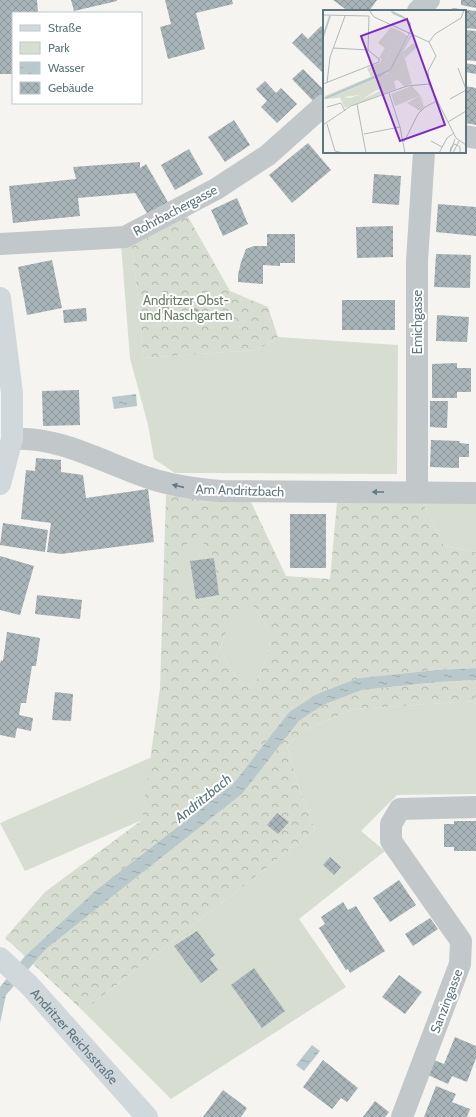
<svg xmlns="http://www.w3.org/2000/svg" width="476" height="1117" font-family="Cabin,sans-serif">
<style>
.green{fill:#d7ddd1}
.forest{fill:url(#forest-crowns);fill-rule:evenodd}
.water{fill:url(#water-ripples)}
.building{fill:url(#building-cross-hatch)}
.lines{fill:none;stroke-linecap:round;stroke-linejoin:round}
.street{stroke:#c2c7ca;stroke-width:22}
.secondary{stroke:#d1d8db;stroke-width:22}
.tree{fill:#a9b1a1}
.oneway{fill:#627a83}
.labels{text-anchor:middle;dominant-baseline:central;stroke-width:4;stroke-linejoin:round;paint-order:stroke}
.street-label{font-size:13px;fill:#5d767f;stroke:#fff}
.park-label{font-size:13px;fill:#6a7b60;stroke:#fff}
.water-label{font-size:14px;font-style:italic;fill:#58777b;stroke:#fff}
.inset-river{fill:none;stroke:#b9c9cb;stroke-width:2}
.inset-road{fill:none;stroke:#afbabc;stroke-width:1}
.view{fill:#7b2cbf;fill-opacity:0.15;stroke:#7b2cbf;stroke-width:2}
.inset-edge{fill:none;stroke:#5d767f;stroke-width:2}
</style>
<defs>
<pattern id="forest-crowns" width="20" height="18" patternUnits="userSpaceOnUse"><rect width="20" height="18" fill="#d7ddd1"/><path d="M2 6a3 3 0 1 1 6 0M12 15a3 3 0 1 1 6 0" fill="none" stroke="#b2b8af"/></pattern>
<pattern id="water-ripples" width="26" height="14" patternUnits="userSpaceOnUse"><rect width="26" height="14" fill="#b9c9cb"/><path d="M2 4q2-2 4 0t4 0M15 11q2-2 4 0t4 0" fill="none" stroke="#9aa8aa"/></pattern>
<pattern id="building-cross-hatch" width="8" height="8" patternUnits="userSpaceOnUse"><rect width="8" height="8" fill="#a8b4b7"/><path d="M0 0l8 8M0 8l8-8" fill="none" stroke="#8c979a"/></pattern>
</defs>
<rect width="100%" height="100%" fill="#f5f4f0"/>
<g class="green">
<polygon points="131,241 140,314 143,358 257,350 278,337 398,345 397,474 175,473 154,459 148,425 130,358 121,244"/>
<polygon points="422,501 476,503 476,552 444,546"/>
<path d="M197,533l17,25 5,37 -17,11c-24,-16 -22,-29 -23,-56z"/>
<path d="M253,606c5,7 17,24 17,33 0,16 -10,35 -18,48l-11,-2 -21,-35c6,-23 13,-32 33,-44z"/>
<polygon points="476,701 476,794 397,795 361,831 385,851 299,919 346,987 171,1099 83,1011 315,830 299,788 287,746 304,730 354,709"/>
<polygon points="152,757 142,820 25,871 0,823"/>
</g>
<g class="forest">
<polygon points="187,215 230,291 268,307 278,337 257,350 143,358 140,314 131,241"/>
<path d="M166,495l85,7 35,74 44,3 7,-77 85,-1 22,45 32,6v116l-40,2 -77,8 -70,34 -56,72 -137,106 -71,66 -20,-18 40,-46 97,-72 18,-132zM197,534l17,24 5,37 -17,11c-24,-17 -22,-29 -22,-56zM253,606c5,7 17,24 17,33 0,16 -10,35 -18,48l-11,-2 -21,-35c6,-23 13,-31 33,-44z"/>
<polygon points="476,680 476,701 354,709 304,730 287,746 299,788 315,830 83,1011 33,964 46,949 242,794 299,721 323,705 362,690 438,682"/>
</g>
<g class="water">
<polygon points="136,394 137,406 114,409 112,397"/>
<polygon points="476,668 476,680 438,682 362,690 323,705 299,721 242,794 46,949 6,995 0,1023 0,987 25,956 96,890 233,784 289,712 317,694 359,678 436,670"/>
<polygon points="312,1045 320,1051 304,1071 296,1065"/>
</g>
<g class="building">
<polygon points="0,0 37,0 38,13 13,13 13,74 0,74"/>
<polygon points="71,0 117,0 117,1 74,11"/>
<polygon points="165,0 232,0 233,4 196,13 205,49 168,59 160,27 171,24"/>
<polygon points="333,0 377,0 369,11 348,11"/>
<polygon points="461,0 476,0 476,8 461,5"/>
<polygon points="452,8 476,11 476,29 465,28 465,11 452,11"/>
<polygon points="321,26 324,29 324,70 322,72 292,43 302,33 308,39"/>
<polygon points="465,30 476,31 476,61 465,60"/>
<polygon points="465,63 476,65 476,74 465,72"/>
<polygon points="303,69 324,90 324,96 316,104 292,79"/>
<polygon points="265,81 276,93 281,88 297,104 277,123 261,107 267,101 256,89"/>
<polygon points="465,86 476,88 476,125 465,123"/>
<polygon points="234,120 250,145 225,162 208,137"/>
<polygon points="308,143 331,170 292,203 269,175"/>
<polygon points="189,149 203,174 175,190 161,165"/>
<polygon points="140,162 140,168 146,164 169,204 148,215 135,193 78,198 80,216 13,223 9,186 76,179 73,167"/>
<polygon points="374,174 401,176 399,205 372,203"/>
<polygon points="237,198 248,224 223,236 211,210"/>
<polygon points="438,204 476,207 476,236 436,232"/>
<polygon points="393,226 393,257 357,258 356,227"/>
<polygon points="267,234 295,234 295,263 280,263 280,266 263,265 263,284 238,282 238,275 241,262 246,249 254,246 267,246"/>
<polygon points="436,254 471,255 470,288 434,287"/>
<polygon points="52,260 62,308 27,315 18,267"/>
<rect x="342" y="300" width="53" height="30"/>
<polygon points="86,308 87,321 64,323 63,310"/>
<polygon points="437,315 469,317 467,342 436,341"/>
<polygon points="457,363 457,368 471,368 471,392 457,392 457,398 432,398 432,364"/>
<polygon points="79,390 80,425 43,426 42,391"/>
<polygon points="430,401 448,401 447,428 430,427"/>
<polygon points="431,440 460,441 459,443 469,444 469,457 459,457 459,468 430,467"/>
<polygon points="36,458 61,460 61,472 83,475 86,498 148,489 154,542 61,554 47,552 51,523 21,519 26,470 35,471"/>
<rect x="290" y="514" width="36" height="54"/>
<polygon points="3,523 48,530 45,552 0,545"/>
<polygon points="0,556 34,566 20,615 0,610"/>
<polygon points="214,558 219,595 196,599 190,561"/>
<polygon points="37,595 82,600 80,619 35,614"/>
<polygon points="7,632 40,638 36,666 32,666 26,703 21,703 19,715 33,718 31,731 17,728 15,738 0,735 0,664 1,660 3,661"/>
<polygon points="55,692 73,694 71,721 52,720"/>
<polygon points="277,813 289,822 278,834 267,825"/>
<polygon points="454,821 476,821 476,851 454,851 454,847 444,847 444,824 454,824"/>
<polygon points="330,857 341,867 334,875 323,865"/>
<polygon points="399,880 416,905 390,922 373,898"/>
<polygon points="343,902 348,910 356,906 385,951 350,973 348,969 346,970 319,928 325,924 321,917"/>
<polygon points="430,918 438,929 413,946 405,934"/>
<polygon points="197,931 215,955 210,959 218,970 201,983 174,946"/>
<polygon points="254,968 285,1011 262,1028 231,985"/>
<polygon points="399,975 422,992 405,1014 382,997"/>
<polygon points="455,1037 476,1046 476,1058 467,1082 452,1076 448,1084 428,1075 434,1060 444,1064"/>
<polygon points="323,1060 358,1088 347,1102 341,1098 332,1109 303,1087"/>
<polygon points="436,1086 456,1094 452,1102 470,1109 467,1117 424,1117"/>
<polygon points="223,1090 247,1108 241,1117 203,1117"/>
<polygon points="375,1101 389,1112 385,1117 363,1117"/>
</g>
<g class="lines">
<g class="street">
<polyline points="418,11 429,0"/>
<polyline points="465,136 476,138"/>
<polyline points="0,244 125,237 216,189 268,155 324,105"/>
<path d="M12,439c45,-4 95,25 137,39 23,8 47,11 71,13l256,2"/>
<polyline points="417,492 417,261 424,152"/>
<polyline points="402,1117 460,964 461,941 391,841 391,824 400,809 476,807"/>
</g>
<g class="secondary">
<polyline points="0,298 12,393 12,439 0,484"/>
<path id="s1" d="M0,958l29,27 118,132"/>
</g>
</g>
<g class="tree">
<circle cx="163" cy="308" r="6"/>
<circle cx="194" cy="314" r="6"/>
</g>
<defs><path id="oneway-solid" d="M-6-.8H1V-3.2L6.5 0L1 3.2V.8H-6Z"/></defs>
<g class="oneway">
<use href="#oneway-solid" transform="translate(178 486) rotate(-167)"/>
<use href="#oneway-solid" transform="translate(378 492) rotate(-180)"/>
</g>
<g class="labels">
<g class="street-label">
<text transform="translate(175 210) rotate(-28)">Rohrbachergasse</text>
<text transform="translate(417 322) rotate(-90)">Emichgasse</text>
<text transform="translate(240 490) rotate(2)">Am Andritzbach</text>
<text transform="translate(446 1001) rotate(-69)">Sanzingasse</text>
<text stroke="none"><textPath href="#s1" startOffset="108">Andritzer Reichsstraße</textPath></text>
</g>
<g class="park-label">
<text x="186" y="300">Andritzer Obst-<tspan x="186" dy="15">und Naschgarten</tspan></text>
</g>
<g class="water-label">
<text transform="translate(203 798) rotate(-39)">Andritzbach</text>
</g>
</g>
<g transform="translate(323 10)">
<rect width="143" height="143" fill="#f5f4f0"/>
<path d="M68,17l11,5 -15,25 5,7 -5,6 -16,7 -4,-9 13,-5 2,-4 -3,-1 6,-10 -7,-5zM90,33l4,4 -12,11 -2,-6zM89,76l8,9 5,11 -6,-10 -24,10 -4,-12zM61,79l4,3 -43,16 -6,-12 10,2 11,-3 1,5z" fill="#d7ddd1"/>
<path d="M79,22l6,5 -16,30 -5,5 -60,26 -2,-2 62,-26 5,-6 -5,-7zM87,25l2,1 -9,16 9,32 -8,2 -6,-6 -4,1 2,8 -8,3 -4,-3 -7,1 -16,10 -1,-5 -32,4 60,-26zM96,86l5,11 -4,4 -13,-8z" fill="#d7ddd1"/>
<path d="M67,0l13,6 6,5 2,2v8l-20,39 -10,6 -54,23 -4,-1 67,-29 20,-38 -1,-10 -16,-7z" fill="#b9c9cb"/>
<path class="inset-river" d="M0,27l7,-21"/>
<path class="inset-road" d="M46,0l5,7 55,25 7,14 -8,15 1,13 27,54 10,7M0,5l46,1M106,32l6,-8 26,-16 3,-8M10,38l35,2M135,58l8,21M4,73l3,-26 15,-41M0,74l56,-22v-3l-11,-9 1,-34M66,83l11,34 5,26M127,89l16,-9M34,94l9,49M4,97l14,-4 4,8M125,112l18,-11M4,114l8,27 8,2M0,115l28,-19 56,-20 22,-2M41,124l36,-7M108,131l11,6M81,132l14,-28 7,-7 12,-6M116,143l8,-15 7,-5M127,143l5,-14M127,143l1,-6 4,-3 5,3v6M130,143l6,-12"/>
<path class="view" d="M84,9l38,106 -45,16 -39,-105z"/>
<rect width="143" height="143" class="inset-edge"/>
</g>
<rect x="12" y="12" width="130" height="92" fill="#ffffff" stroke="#bec8cc"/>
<rect x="20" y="25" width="20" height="6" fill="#d1d8db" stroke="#bec8cc"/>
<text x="48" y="32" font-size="12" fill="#5d767f">Straße</text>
<rect x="20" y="42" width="20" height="12" fill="#d7ddd1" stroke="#bec8cc"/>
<text x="48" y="52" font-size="12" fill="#5d767f">Park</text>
<rect x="20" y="62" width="20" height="12" fill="url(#water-ripples)" stroke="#bec8cc"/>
<text x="48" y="72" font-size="12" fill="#5d767f">Wasser</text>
<rect x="20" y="82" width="20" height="12" fill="url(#building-cross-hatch)" stroke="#bec8cc"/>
<text x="48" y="92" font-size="12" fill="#5d767f">Gebäude</text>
</svg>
